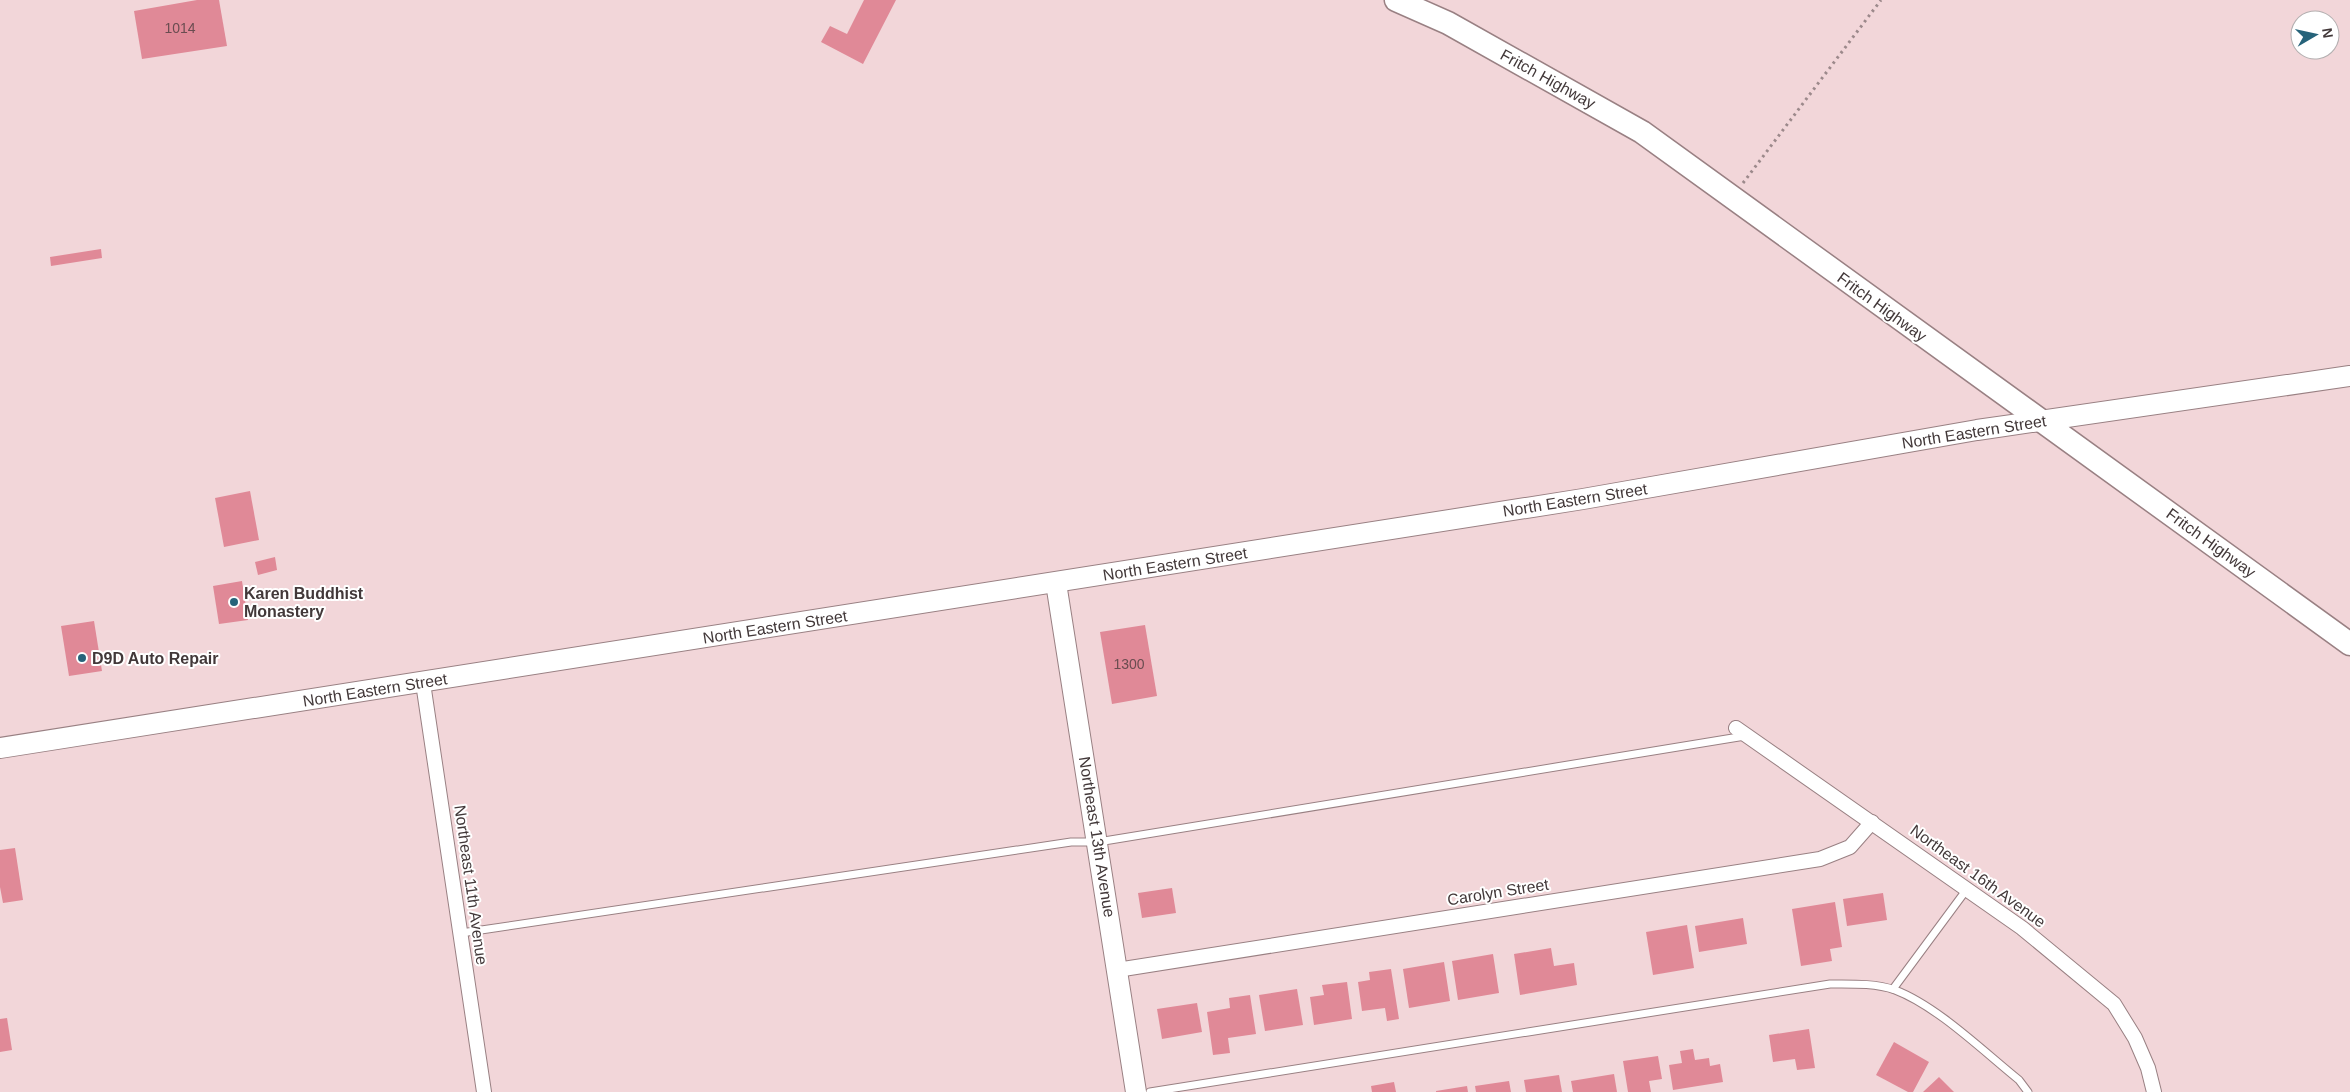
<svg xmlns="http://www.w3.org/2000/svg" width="2350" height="1092" font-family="Helvetica,sans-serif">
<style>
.building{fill:#e08997}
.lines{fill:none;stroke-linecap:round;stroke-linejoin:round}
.lane-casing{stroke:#998083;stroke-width:9}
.street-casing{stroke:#998083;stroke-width:16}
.secondary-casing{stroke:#998083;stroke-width:22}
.primary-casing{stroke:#998083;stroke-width:25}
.path{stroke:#9c898b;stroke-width:3;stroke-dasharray:2.5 4;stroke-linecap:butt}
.lane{stroke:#fff;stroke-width:7}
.street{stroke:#fff;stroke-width:14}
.secondary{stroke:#fff;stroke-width:20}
.primary{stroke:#fff;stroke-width:22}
.poi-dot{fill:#26637a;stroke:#fff;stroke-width:2}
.labels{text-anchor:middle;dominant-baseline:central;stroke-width:4;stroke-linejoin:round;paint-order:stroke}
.number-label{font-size:14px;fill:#6a4c50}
.street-label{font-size:16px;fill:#423839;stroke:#fff}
.poi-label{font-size:16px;font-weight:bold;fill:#423839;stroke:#fff;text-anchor:start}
</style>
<rect width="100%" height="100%" fill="#f2d6d9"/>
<g class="building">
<polygon points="197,0 219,0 227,46 142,59 134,11"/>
<polygon points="864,0 896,0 863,64 821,42 830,26 847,34"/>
<polygon points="101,249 102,258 51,266 50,257"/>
<polygon points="250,491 259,540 224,547 215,498"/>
<polygon points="275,557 277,570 258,575 255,562"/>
<polygon points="242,581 248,620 219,624 213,586"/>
<polygon points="94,621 102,671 69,676 61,626"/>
<polygon points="1145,625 1157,696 1112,704 1100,632"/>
<polygon points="15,848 23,900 3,903 0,887 0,850"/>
<polygon points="1172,888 1176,913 1142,918 1138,893"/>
<polygon points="1883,893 1887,920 1847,926 1843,899"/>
<polygon points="1835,902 1842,947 1830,949 1832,961 1801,966 1792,909"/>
<polygon points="1743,918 1747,944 1699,952 1695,926"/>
<polygon points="1687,925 1694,968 1653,975 1646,932"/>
<polygon points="1551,948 1554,966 1574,963 1577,985 1520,995 1514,954"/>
<polygon points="1493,954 1499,993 1458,1000 1452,961"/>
<polygon points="1444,962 1450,1001 1409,1008 1403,969"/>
<polygon points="1391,969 1399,1019 1387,1021 1385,1008 1362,1011 1358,982 1370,980 1369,972"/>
<polygon points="1347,982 1352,1019 1314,1025 1310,997 1324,995 1322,985"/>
<polygon points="1297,989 1303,1025 1265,1031 1259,995"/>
<polygon points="1250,995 1256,1034 1228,1038 1230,1053 1213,1055 1207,1012 1230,1008 1229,998"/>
<polygon points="1197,1003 1202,1032 1162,1039 1157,1009"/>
<polygon points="7,1018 12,1050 0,1052 0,1019"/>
<polygon points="1809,1029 1815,1068 1797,1070 1795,1059 1773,1062 1769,1035"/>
<polygon points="1894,1042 1929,1062 1913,1092 1908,1092 1876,1075"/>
<polygon points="1693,1049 1695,1060 1709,1058 1710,1066 1720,1064 1723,1082 1673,1090 1669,1065 1682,1063 1680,1051"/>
<polygon points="1658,1056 1662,1079 1649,1081 1651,1092 1628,1092 1623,1061"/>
<polygon points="1614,1074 1617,1092 1573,1092 1571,1081"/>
<polygon points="1559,1075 1562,1092 1526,1092 1524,1080"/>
<polygon points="1939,1077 1954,1092 1923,1092"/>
<polygon points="1509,1081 1511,1092 1476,1092 1475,1086"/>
<polygon points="1394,1082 1396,1092 1372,1092 1371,1086"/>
<polygon points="1467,1086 1468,1092 1436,1092 1436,1091"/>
</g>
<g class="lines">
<defs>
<g id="lane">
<polyline points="461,933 1071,842 1098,842 1745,736"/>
<polyline points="1893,989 1967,889"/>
<path d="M1150,1092l680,-108c21,0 45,-1 65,6 42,16 88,61 124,90l9,12"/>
</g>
<g id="street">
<polyline points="423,683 484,1092"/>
<polyline points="1736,728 2022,928 2114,1004 2135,1038 2148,1068 2154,1092"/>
<polyline points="1117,970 1820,859 1850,847 1872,822"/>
</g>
<g id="secondary">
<polyline points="1056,583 1136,1092"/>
<polyline points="0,748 1583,499 1977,430 2350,376"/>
</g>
<polyline id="primary" points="1396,0 1448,23 1642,132 2350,644"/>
</defs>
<use href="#lane" class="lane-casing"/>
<use href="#street" class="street-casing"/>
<use href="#secondary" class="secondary-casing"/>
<use href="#primary" class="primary-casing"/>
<polyline class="path" points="1743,183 1881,0"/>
<use href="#lane" class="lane"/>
<use href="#street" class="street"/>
<use href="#secondary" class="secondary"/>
<use href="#primary" class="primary"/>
</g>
<g class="poi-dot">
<circle cx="234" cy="602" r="5"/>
<circle cx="82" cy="658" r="5"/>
</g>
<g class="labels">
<g class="number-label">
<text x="180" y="28">1014</text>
<text x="1129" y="664">1300</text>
</g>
<g class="street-label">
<text transform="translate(1548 79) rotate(29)">Fritch Highway</text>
<text transform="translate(1882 307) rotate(36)">Fritch Highway</text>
<text transform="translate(1974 432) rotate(-9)">North Eastern Street</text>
<text transform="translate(1575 500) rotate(-9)">North Eastern Street</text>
<text transform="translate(2211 543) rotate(36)">Fritch Highway</text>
<text transform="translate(1175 564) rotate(-9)">North Eastern Street</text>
<text transform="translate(775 627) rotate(-9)">North Eastern Street</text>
<text transform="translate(375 690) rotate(-9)">North Eastern Street</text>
<text transform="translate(1097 837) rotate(81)">Northeast 13th Avenue</text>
<text transform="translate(1978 876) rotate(36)">Northeast 16th Avenue</text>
<text transform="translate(471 885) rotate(82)">Northeast 11th Avenue</text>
<text transform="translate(1498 892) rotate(-9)">Carolyn Street</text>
</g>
<g class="poi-label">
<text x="244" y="593">Karen Buddhist<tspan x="244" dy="18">Monastery</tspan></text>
<text x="92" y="658">D9D Auto Repair</text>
</g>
</g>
<g transform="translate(2315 35) rotate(81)"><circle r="24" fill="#ffffff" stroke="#b3afb0"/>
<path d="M0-4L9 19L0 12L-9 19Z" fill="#26637a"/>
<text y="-8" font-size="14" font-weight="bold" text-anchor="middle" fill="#423839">N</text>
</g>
</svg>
